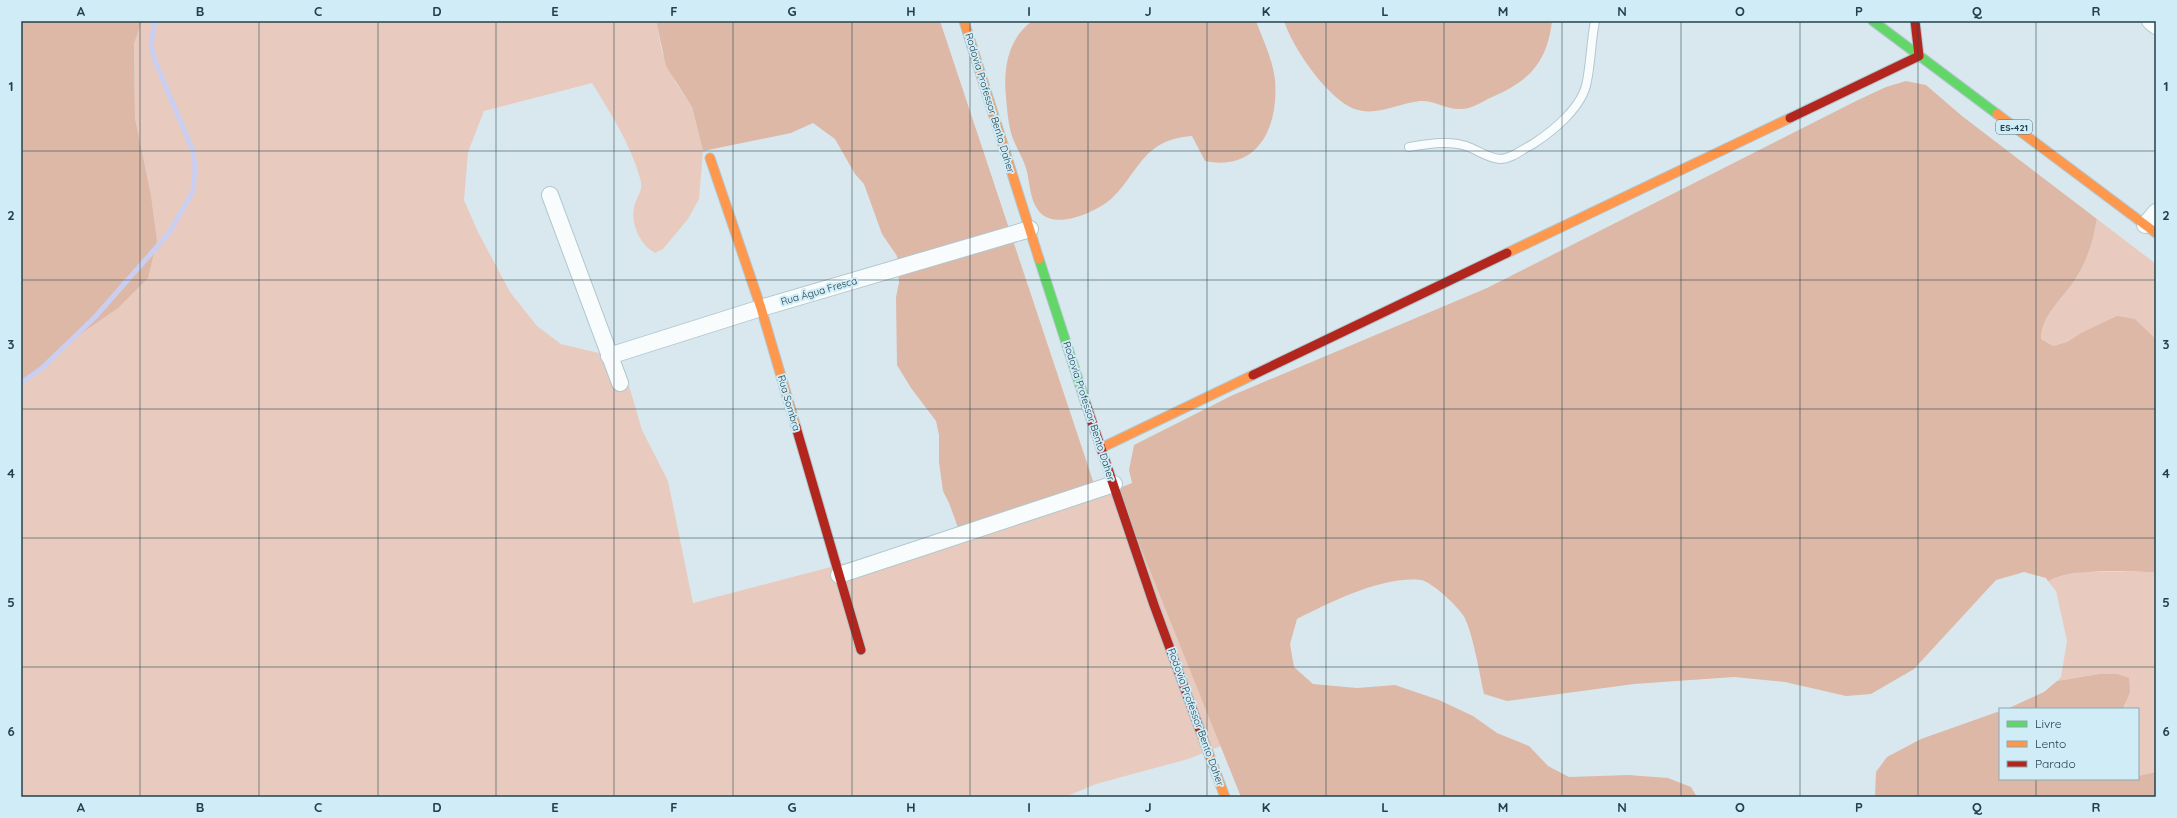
<svg xmlns="http://www.w3.org/2000/svg" width="2177" height="818" font-family="Quicksand,sans-serif">
<style>
.green{fill:#e8cbbe}
.forest{fill:#ddb8a6}
.lines{fill:none;stroke-linecap:round;stroke-linejoin:round}
.stream{stroke:#cacff2;stroke-width:5}
.lane-casing{stroke:#b2c7cf;stroke-width:10}
.street-casing{stroke:#b2c7cf;stroke-width:18}
.fast-casing{stroke:#b2c7cf;stroke-width:11}
.slow-casing{stroke:#b2c7cf;stroke-width:11}
.jam-casing{stroke:#b2c7cf;stroke-width:11}
.lane{stroke:#f9fcfc;stroke-width:8}
.street{stroke:#f9fcfc;stroke-width:16}
.fast{stroke:#63d668;stroke-width:9}
.slow{stroke:#ff974d;stroke-width:9}
.jam{stroke:#b3261e;stroke-width:9}
.grid{fill:none;stroke:#23414d;stroke-width:1;stroke-opacity:0.55}
.labels{text-anchor:middle;dominant-baseline:central;stroke-width:4;stroke-linejoin:round;paint-order:stroke}
.shield{fill:#d0ecf7;stroke:#577480;stroke-width:1}
.shield-label{font-size:9px;font-weight:bold;fill:#23414d}
.street-label{font-size:10px;fill:#23414d;stroke:#d0ecf7}
.neatline{fill:none;stroke:#23414d;stroke-width:1.5}
.grid-label{font-size:13px;text-anchor:middle;font-weight:bold;fill:#23414d}
</style>
<rect width="100%" height="100%" fill="#d9e8ee"/>
<g class="green">
<path d="M142,21h514l6,31 14,31 16,24 11,44 -4,48 -11,20 -25,30 -8,4c-16,-8 -27,-34 -19,-52 4,-9 7,-13 4,-23 -10,-35 -29,-64 -48,-95l-108,28 -16,41 -4,48 14,32 32,60 27,34 24,18 42,10 18,16 9,19 12,41 26,51 25,122 267,-70 157,-44 104,257 -33,13 -92,25 -31,13h-1044v-413l45,-40 91,-104 -6,-45 -16,-77 -1,-74z"/>
<path d="M2097,219l59,45v75l-21,-20 -54,14 -14,9 -14,4 -12,-7c0,-25 24,-42 35,-61 12,-19 17,-37 21,-59z"/>
<polygon points="2082,572 2156,572 2156,772 2138,776 2138,709 2123,709 2126,704 2099,674 2057,681 2061,677 2067,641 2056,591 2048,581 2055,577"/>
</g>
<g class="forest">
<polygon points="21,21 142,21 134,44 135,118 151,195 157,240 148,278 118,308 66,344 21,384"/>
<polygon points="656,21 940,21 1098,496 960,533 949,503 943,491 939,462 939,435 936,421 911,388 897,365 896,297 899,283 897,256 882,234 864,184 855,174 835,139 813,123 791,133 703,151 692,107 666,66"/>
<path d="M1032,21h224c7,19 17,39 19,59 4,47 -17,92 -70,81l-13,-25c-14,1 -26,4 -37,12 -18,13 -27,36 -44,51 -15,13 -58,33 -73,11 -8,-11 -8,-25 -11,-38 -3,-14 -12,-25 -16,-39 -3,-11 -4,-24 -5,-36 -3,-29 2,-58 26,-76z"/>
<path d="M1284,21h268c-5,43 -24,61 -62,77 -10,5 -20,12 -31,11 -14,0 -25,-9 -39,-8 -22,2 -45,17 -68,7 -27,-13 -59,-60 -68,-87z"/>
<path d="M1906,81l20,4 36,31 135,103c-4,22 -9,40 -21,59 -11,19 -35,36 -35,61l12,7 14,-4 14,-9 36,-17 18,3 21,20v233c-28,0 -85,-5 -108,9l-2,-3 -22,-6 -28,8 -82,89 -43,25 -25,2 -61,-14 -51,-5 -100,7 -127,17 -23,-7c-4,-18 -12,-66 -21,-79 -7,-10 -31,-33 -42,-35 -39,-4 -90,22 -124,39l-7,25 4,23 19,17 44,4 38,-3 44,15 34,16 24,17 32,13 19,20 21,11 59,-2 40,3 23,9 6,10h-456l-124,-308 15,-6 -3,-13 5,-25 99,-50 254,-107 369,-187 30,-14z"/>
<polygon points="2099,674 2117,674 2129,678 2130,692 2123,709 2007,709 2044,692 2057,681"/>
<polygon points="2000,711 2000,779 2138,779 2138,776 2156,772 2156,797 1875,797 1876,772 1887,757 1921,739"/>
</g>
<g class="lines">
<polyline class="stream" points="21,383 42,368 95,317 169,233 193,191 195,170 193,151 155,61 151,44 155,21"/>
<defs>
<path id="lane" d="M1409,147c18,-3 40,-7 57,-1 12,4 21,12 34,13 11,0 23,-10 33,-15 20,-13 50,-37 54,-63 4,-20 4,-40 8,-60"/>
<g id="street">
<polyline points="2150,21 2156,26"/>
<polyline points="550,195 620,383"/>
<polyline points="2145,225 2156,212"/>
<polyline points="609,356 761,308 1030,229"/>
<polyline points="839,575 1114,484"/>
</g>
<g id="fast">
<polyline points="1873,21 1997,114"/>
<polyline points="1039,259 1086,404"/>
</g>
<g id="slow">
<polyline points="964,21 1039,259"/>
<polyline points="1997,114 2156,233"/>
<polyline points="710,158 761,308 796,427"/>
<polyline points="1507,253 1790,118"/>
<polyline points="1101,448 1253,375"/>
<polyline points="1201,733 1225,797"/>
</g>
<g id="jam">
<polyline points="1790,118 1919,56 1915,21"/>
<polyline points="1253,375 1507,253"/>
<polyline points="1086,404 1154,605 1201,733"/>
<polyline points="796,427 861,650"/>
</g>
</defs>
<use href="#lane" class="lane-casing"/>
<use href="#street" class="street-casing"/>
<use href="#fast" class="fast-casing"/>
<use href="#slow" class="slow-casing"/>
<use href="#jam" class="jam-casing"/>
<use href="#lane" class="lane"/>
<use href="#street" class="street"/>
<use href="#fast" class="fast"/>
<use href="#slow" class="slow"/>
<use href="#jam" class="jam"/>
</g>
<path class="grid" d="M140,21v776M259,21v776M378,21v776M496,21v776M614,21v776M733,21v776M852,21v776M970,21v776M1088,21v776M1207,21v776M1326,21v776M1444,21v776M1562,21v776M1681,21v776M1800,21v776M1918,21v776M2036,21v688M21,151h2135M21,280h2135M21,409h2135M21,538h2135M21,667h2135M2036,779v18"/>
<g class="labels">
<rect class="shield" x="1996" y="120" width="36" height="14" rx="3"/>
<g class="shield-label">
<text x="2014" y="127">ES-421</text>
</g>
<g class="street-label">
<text transform="translate(990 103) rotate(73)">Rodovia Professor Bento Daher</text>
<text transform="translate(819 291) rotate(-16)">Rua Água Fresca</text>
<text transform="translate(789 403) rotate(74)">Rua Sombra</text>
<text transform="translate(1089 411) rotate(72)">Rodovia Professor Bento Daher</text>
<text transform="translate(1196 717) rotate(70)">Rodovia Professor Bento Daher</text>
</g>
</g>
<rect width="2177" height="818" fill="none" stroke="#d0ecf7" stroke-width="44"/>
<rect x="1999" y="708" width="140" height="72" fill="#d0ecf7" stroke="#8ba8b3"/>
<rect x="2007" y="721" width="20" height="6" fill="#63d668" stroke="#8ba8b3"/>
<text x="2035" y="728" font-size="12" fill="#23414d">Livre</text>
<rect x="2007" y="741" width="20" height="6" fill="#ff974d" stroke="#8ba8b3"/>
<text x="2035" y="748" font-size="12" fill="#23414d">Lento</text>
<rect x="2007" y="761" width="20" height="6" fill="#b3261e" stroke="#8ba8b3"/>
<text x="2035" y="768" font-size="12" fill="#23414d">Parado</text>
<rect x="22" y="22" width="2133" height="774" class="neatline"/>
<g class="grid-label">
<text x="81" y="16">A</text>
<text x="200" y="16">B</text>
<text x="318" y="16">C</text>
<text x="437" y="16">D</text>
<text x="555" y="16">E</text>
<text x="674" y="16">F</text>
<text x="792" y="16">G</text>
<text x="911" y="16">H</text>
<text x="1029" y="16">I</text>
<text x="1148" y="16">J</text>
<text x="1266" y="16">K</text>
<text x="1385" y="16">L</text>
<text x="1503" y="16">M</text>
<text x="1622" y="16">N</text>
<text x="1740" y="16">O</text>
<text x="1859" y="16">P</text>
<text x="1977" y="16">Q</text>
<text x="2096" y="16">R</text>
<text x="11" y="91">1</text>
<text x="2166" y="91">1</text>
<text x="11" y="220">2</text>
<text x="2166" y="220">2</text>
<text x="11" y="349">3</text>
<text x="2166" y="349">3</text>
<text x="11" y="478">4</text>
<text x="2166" y="478">4</text>
<text x="11" y="607">5</text>
<text x="2166" y="607">5</text>
<text x="11" y="736">6</text>
<text x="2166" y="736">6</text>
<text x="81" y="812">A</text>
<text x="200" y="812">B</text>
<text x="318" y="812">C</text>
<text x="437" y="812">D</text>
<text x="555" y="812">E</text>
<text x="674" y="812">F</text>
<text x="792" y="812">G</text>
<text x="911" y="812">H</text>
<text x="1029" y="812">I</text>
<text x="1148" y="812">J</text>
<text x="1266" y="812">K</text>
<text x="1385" y="812">L</text>
<text x="1503" y="812">M</text>
<text x="1622" y="812">N</text>
<text x="1740" y="812">O</text>
<text x="1859" y="812">P</text>
<text x="1977" y="812">Q</text>
<text x="2096" y="812">R</text>
</g>
</svg>
